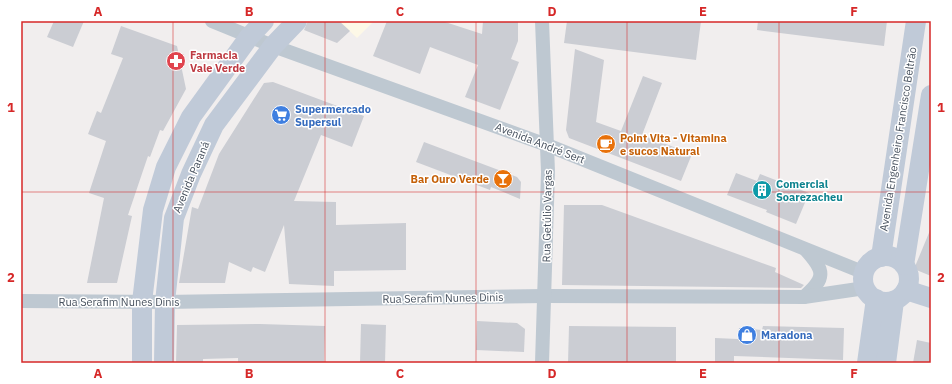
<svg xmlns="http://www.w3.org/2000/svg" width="952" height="384" font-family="'IBM Plex Sans',sans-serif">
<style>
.commercial{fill:#fdf8e7}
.building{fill:#cbcdd3}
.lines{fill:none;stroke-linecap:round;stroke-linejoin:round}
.street{stroke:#bec8d1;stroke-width:14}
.secondary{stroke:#c0cad8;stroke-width:20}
.grid{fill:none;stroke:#d62828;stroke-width:1;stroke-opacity:0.55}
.labels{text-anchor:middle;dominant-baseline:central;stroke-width:3;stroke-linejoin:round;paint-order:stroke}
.health-label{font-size:11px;font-weight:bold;fill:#be3a42;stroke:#fff;text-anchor:start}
.shop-label{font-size:11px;font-weight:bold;fill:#366cbe;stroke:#fff;text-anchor:start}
.food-label{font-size:11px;font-weight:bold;fill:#c56008;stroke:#fff;text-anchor:start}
.street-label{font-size:11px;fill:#46505d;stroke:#fff}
.culture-label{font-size:11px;font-weight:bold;fill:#0d838f;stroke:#fff;text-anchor:start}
.neatline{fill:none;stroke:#d62828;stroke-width:1.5}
.grid-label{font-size:13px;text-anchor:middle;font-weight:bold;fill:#d62828}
</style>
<rect width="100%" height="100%" fill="#f1eeee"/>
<polygon class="commercial" points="339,21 374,21 357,38"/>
<g class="building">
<polygon points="54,21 84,21 73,47 47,37"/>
<polygon points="308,21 339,21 350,31 337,43 304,30"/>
<polygon points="387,21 442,21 482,34 483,21 518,21 518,41 511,59 519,62 500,110 465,97 478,65 430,47 420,74 373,56"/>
<polygon points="567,21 701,21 696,60 564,43"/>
<polygon points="758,21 887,21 884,46 757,30"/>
<polygon points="121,26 177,46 186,89 163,131 160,130 150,157 148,156 128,215 132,216 117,283 87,283 104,198 89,193 106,141 88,134 97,111 101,113 123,58 111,54"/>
<polygon points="575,49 604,60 596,122 621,131 643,76 662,83 642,135 692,154 681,181 569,138 566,130"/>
<polygon points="273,82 364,116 352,147 321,135 294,201 336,202 336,225 406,223 406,270 334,271 334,286 289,284 284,225 265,272 253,267 251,272 229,262 225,283 179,283 192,207 198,209 219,154 264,83"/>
<polygon points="424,142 517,177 521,182 520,199 491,187 490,190 416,162"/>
<polygon points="736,173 757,181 760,174 809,193 796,224 766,212 767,210 727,195"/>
<polygon points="564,205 602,205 776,268 775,272 804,285 801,288 562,285"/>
<polygon points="931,228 931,276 914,269"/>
<polygon points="477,321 517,323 525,329 524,352 476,350"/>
<polygon points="260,324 325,326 324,363 238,363 238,358 203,359 203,363 176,363 177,325"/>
<polygon points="361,324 386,325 385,363 360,363"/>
<polygon points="569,326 676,327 676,363 568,363"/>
<polygon points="763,326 844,328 843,360 734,356 734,363 715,363 715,338 738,339 739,328 762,330"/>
<polygon points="917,340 931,343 931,363 913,363"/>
</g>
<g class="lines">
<g class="street">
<polyline points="212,21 273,46 547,145 865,273"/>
<path d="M804,297c22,-19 21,-26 2,-47"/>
<polyline points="21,301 165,302 545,296 804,297 865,288"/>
<polyline points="542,363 548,172 542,21"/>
</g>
<g class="secondary">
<circle cx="886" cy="279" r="23"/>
<polyline points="881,257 916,21"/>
<polyline points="904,265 931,95"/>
<polyline points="906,290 931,298"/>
<polyline points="142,363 142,302 153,210 166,167 191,117 249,37 264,21"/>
<polyline points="164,363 165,302 174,218 191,174 214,125 273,46 297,21"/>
<polyline points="867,363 876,299"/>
<polyline points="886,363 894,301"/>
</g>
</g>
<path class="grid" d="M173,21v342M325,21v342M476,21v342M627,21v342M779,21v342M21,192h910"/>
<defs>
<symbol id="pharmacy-disc" viewBox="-11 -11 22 22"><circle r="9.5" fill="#e0444e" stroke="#fff"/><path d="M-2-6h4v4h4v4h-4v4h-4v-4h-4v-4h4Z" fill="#fff"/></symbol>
<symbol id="supermarket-disc" viewBox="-11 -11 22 22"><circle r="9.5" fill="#3f7fe0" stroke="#fff"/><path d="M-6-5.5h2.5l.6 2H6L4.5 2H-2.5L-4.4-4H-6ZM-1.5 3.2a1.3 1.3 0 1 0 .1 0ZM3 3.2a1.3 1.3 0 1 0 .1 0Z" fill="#fff"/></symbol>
<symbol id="cafe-disc" viewBox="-11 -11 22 22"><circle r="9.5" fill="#e8710a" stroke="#fff"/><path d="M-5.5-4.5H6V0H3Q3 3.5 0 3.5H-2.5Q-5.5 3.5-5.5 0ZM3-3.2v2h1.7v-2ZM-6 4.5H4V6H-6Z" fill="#fff"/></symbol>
<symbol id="bar-disc" viewBox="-11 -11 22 22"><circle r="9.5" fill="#e8710a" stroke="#fff"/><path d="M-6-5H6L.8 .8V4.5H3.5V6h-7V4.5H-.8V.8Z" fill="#fff"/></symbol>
<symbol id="building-disc" viewBox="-11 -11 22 22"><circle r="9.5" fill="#0f9aa8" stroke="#fff"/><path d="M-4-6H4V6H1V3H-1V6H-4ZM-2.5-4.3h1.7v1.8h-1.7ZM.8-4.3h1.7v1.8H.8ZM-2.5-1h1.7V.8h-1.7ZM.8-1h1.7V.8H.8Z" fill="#fff"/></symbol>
<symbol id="shop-disc" viewBox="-11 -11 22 22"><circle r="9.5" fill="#3f7fe0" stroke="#fff"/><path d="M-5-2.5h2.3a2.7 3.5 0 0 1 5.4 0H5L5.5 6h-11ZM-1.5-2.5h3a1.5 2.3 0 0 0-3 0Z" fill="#fff"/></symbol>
</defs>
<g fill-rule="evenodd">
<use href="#pharmacy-disc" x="165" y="50" width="22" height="22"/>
<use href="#supermarket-disc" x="270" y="104" width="22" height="22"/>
<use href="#cafe-disc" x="595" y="133" width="22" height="22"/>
<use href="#bar-disc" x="492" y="168" width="22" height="22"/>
<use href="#building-disc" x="751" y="179" width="22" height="22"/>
<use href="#shop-disc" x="736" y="324" width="22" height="22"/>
</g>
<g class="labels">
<g class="health-label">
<text x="190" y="55">Farmacia<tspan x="190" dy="13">Vale Verde</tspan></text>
</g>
<g class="shop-label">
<text x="295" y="109">Supermercado<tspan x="295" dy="13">Supersul</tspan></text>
<text x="761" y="335">Maradona</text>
</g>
<g class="food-label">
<text x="620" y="138">Point Vita - Vitamina<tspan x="620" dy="13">e sucos Natural</tspan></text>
<text x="489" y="179" text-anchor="end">Bar Ouro Verde</text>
</g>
<g class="street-label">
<text transform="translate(898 139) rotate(-81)">Avenida Engenheiro Francisco Beltrão</text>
<text transform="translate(540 143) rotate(21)">Avenida André Sert</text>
<text transform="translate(191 177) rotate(-67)">Avenida Paraná</text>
<text transform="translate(547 216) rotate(-89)">Rua Getúlio Vargas</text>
<text transform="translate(443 298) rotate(-1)">Rua Serafim Nunes Dinis</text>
<text x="119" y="302">Rua Serafim Nunes Dinis</text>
</g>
<g class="culture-label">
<text x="776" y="184">Comercial<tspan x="776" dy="13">Soarezacheu</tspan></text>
</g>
</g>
<rect width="952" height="384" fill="none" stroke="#ffffff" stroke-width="44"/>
<rect x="22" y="22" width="908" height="340" class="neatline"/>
<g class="grid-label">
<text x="98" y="16">A</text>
<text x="249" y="16">B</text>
<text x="400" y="16">C</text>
<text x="552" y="16">D</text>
<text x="703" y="16">E</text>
<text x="854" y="16">F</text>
<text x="11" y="112">1</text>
<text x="941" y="112">1</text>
<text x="11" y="282">2</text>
<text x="941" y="282">2</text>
<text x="98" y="378">A</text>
<text x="249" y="378">B</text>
<text x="400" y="378">C</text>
<text x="552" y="378">D</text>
<text x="703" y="378">E</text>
<text x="854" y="378">F</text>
</g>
</svg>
